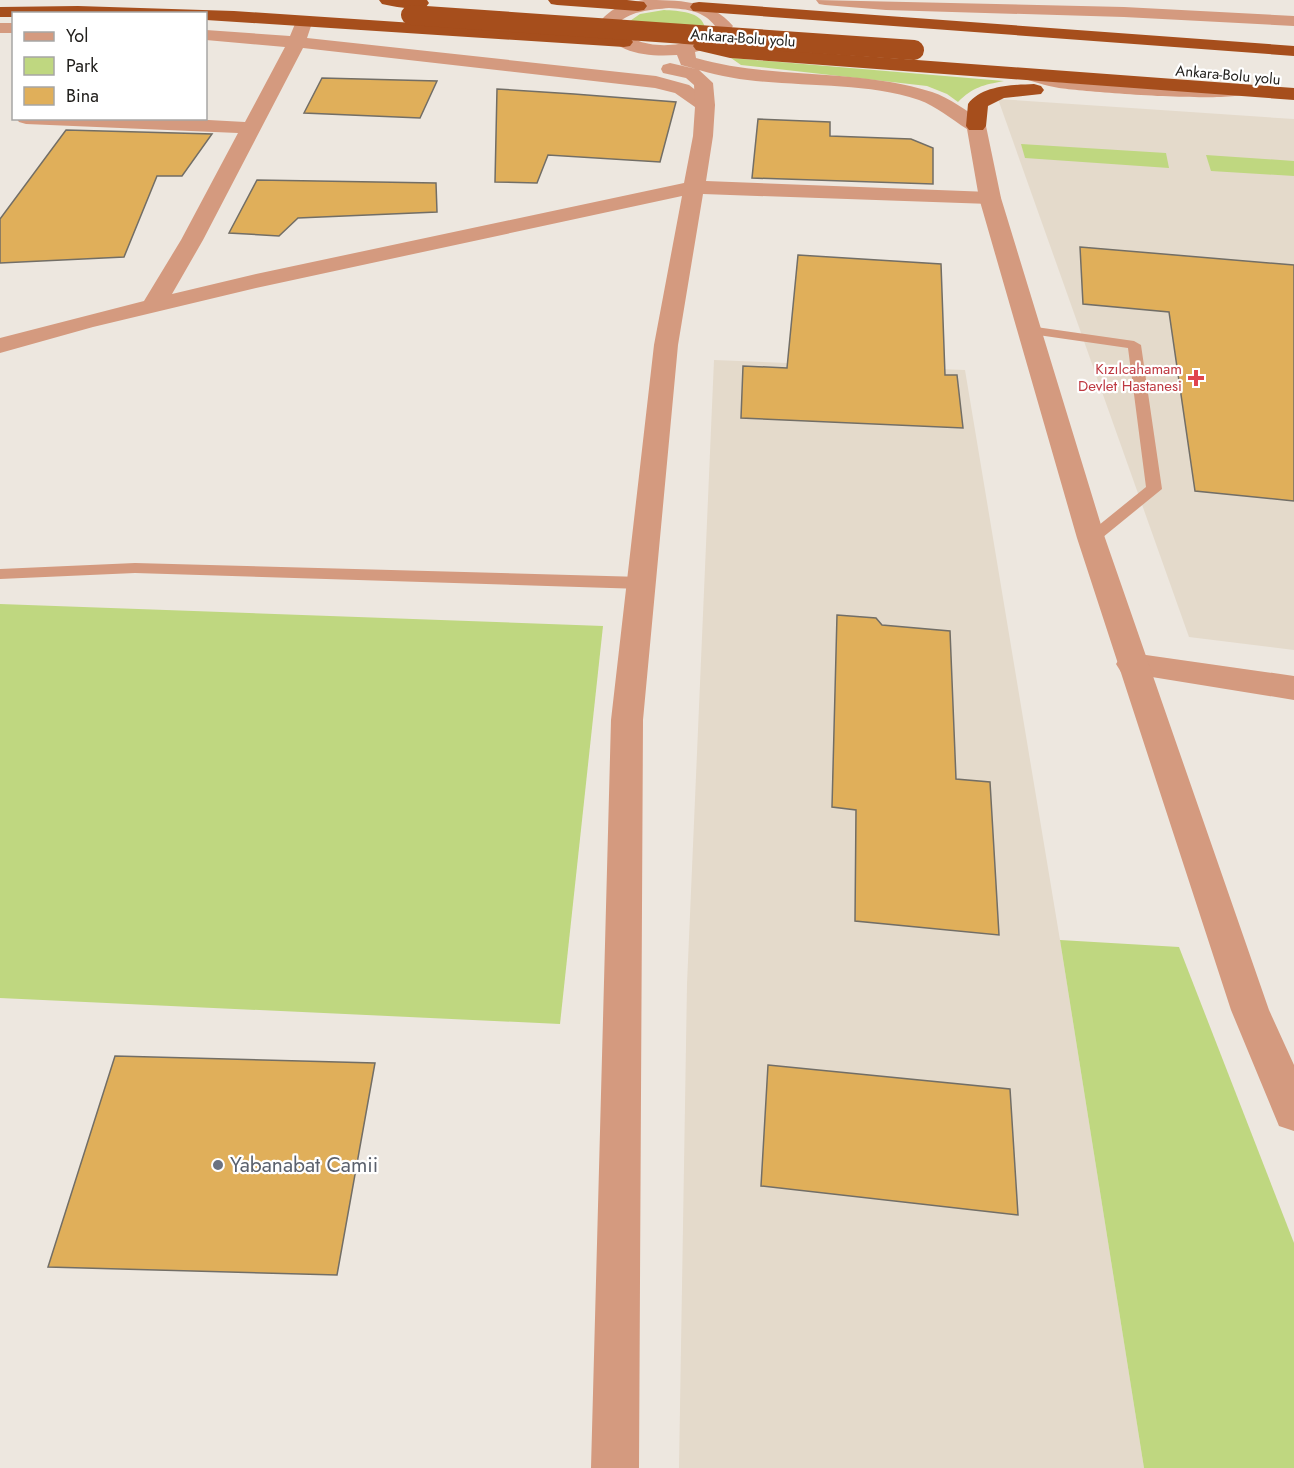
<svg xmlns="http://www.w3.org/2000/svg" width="1294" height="1468" font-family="Jost,sans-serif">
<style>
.built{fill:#e4dacb}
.green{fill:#bfd780}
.building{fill:#e0af5a;stroke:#726e66;stroke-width:1.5}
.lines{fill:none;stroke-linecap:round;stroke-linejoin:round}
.service{fill:#d49a7f;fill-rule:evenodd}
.minor{fill:#d49a7f;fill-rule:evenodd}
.tertiary{fill:#d49a7f;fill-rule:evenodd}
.trunk{fill:#a64e1c;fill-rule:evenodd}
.trunk-bridge{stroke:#a64e1c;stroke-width:20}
.health-dot{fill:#e0444e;stroke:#fff;stroke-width:2}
.worship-dot{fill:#6b7280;stroke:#fff;stroke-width:2}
.labels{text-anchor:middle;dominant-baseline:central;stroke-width:4.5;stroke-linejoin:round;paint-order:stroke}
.far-street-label{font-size:15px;fill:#22201d;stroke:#fff}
.far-health-label{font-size:15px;fill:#be3a42;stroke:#fff;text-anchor:end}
.near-worship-label{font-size:21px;fill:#5b616d;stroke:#fff;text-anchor:start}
</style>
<rect width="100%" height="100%" fill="#ede7df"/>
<g class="built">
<polygon points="998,99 1294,119 1294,650 1189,637"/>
<polygon points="714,360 965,370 1060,940 1144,1468 679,1468 687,984"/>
</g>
<g class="green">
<path d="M664,10c14,1 38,1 41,18l-78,-5 13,-9z"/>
<path d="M731,58l273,23c-21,4 -31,6 -46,21l-11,-8 -20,-8 -186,-21z"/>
<polygon points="1021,144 1166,153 1169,168 1025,158"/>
<polygon points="1206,155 1294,161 1294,176 1211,171"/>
<polygon points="0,604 603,626 560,1024 0,998"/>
<polygon points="1060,940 1179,947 1294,1243 1294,1468 1144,1468"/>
</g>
<g class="building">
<polygon points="322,78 437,81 420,118 304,113"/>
<polygon points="497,89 574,94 676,102 660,162 548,155 537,183 495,182"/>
<polygon points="758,119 830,122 830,136 911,139 933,148 933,184 752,178"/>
<polygon points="66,130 212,134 182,176 157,176 124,257 0,263 0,219"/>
<polygon points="257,180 436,183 437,212 298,218 279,236 229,233"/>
<polygon points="1080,247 1294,265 1294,501 1195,491 1169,312 1083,304"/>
<polygon points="798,255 941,264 945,375 957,375 963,428 741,418 743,366 787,368"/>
<polygon points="837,615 876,618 882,625 950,631 956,779 990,782 999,935 855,921 856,810 832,807"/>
<polygon points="115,1056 375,1063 337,1275 48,1267"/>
<polygon points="768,1065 1010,1089 1018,1215 761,1186"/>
</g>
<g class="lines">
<g class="service">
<path d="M1023,72l36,10 158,10 29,-3 5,3c-15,12 -164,0 -192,-4 -13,-2 -27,-7 -40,-11v-4z"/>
<polygon points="1029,326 1134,341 1141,345 1162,489 1097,542 1091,543 1083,538 1146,487 1128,348 1024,333 1022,330"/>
<polygon points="135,563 642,577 648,579 650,583 648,587 642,589 135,573 0,579 0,569"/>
</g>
<g class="minor">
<polygon points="816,0 1124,7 1294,16 1294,26 1124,17 886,10 825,5 819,4"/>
<path d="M303,18l6,1 3,4 -5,15 349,38 33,9 26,20 -2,31 -7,45 284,11 8,1 3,5 -3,5 -8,1 -287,-10 -25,151 -35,375 -4,748h-48l20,-748 43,-375 28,-149 -426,92 -163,39 -93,26v-15l144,-37 37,-61 57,-107 -212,-9 -7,-2 -3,-4h156l73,4 40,-75 -79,-7v-10l84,6 7,-17zM303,48l352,40 20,5 20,14 -2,29 -9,47 -428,91 -84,20 31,-54z"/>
<rect x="0" y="23" width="14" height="10"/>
<polygon points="1132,653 1294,676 1294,700 1121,672 1116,664 1121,656"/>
</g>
<path class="tertiary" d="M644,0c33,0 68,0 89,26 -11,15 -20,22 -38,26l1,6c77,22 159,10 236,34 18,6 35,19 51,30l3,4 15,72 104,340 164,472 25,55v66l-15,-5 -48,-116 -154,-472 -98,-340 -12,-69c-16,-10 -31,-23 -48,-29 -71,-23 -149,-8 -220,-30l14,13 2,22 -3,4h-14l-3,-4 -1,-20 -8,-7 -23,-5 -2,-4 2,-4 7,-2 26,6 -15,-4 -4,-10c-30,2 -66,-1 -77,-33 11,-15 27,-19 44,-22zM669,8c18,1 35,3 46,18 -17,24 -85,28 -97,-3 15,-13 33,-13 51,-15z"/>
<g class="trunk">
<path d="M379,0h48l2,3 -3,4c-13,3 -31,0 -44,-3z"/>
<polygon points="548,0 627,0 644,2 647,6 644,10 638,11 557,5 551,4"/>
<polygon points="699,2 1294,46 1294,56 693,11 690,7 693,3"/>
<polygon points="78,6 234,11 624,37 630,38 633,42 630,46 624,47 206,20 206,14 14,14 14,17 0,17 0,7"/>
<polygon points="702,41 730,46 1294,88 1294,100 730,58 696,50 693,46 696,42"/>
<path d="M1034,84l7,2 3,4 -3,4 -37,4 -16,8 -2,20 -3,4h-14l-3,-4 2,-22c14,-19 45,-19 66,-20z"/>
</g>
<polyline class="trunk-bridge" points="411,15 914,50"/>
</g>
<path class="health-dot" d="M1193 369h6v6h6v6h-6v6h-6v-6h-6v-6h6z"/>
<circle class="worship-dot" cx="218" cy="1165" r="6"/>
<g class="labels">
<g class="far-street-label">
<text transform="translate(743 38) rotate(4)">Ankara-Bolu yolu</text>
<text transform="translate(1228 75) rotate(5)">Ankara-Bolu yolu</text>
</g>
<g class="far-health-label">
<text x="1182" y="369">Kızılcahamam<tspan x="1182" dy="17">Devlet Hastanesi</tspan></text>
</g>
<g class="near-worship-label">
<text x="230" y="1165">Yabanabat Camii</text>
</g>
</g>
<rect x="12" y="12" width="195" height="108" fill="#ffffff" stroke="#a7a6a5" stroke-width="1.5"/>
<rect x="24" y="32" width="30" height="9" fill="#d49a7f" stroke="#a7a6a5" stroke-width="1.5"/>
<text x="66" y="42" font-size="18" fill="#22201d">Yol</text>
<rect x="24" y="57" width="30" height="18" fill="#bfd780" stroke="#a7a6a5" stroke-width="1.5"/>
<text x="66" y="72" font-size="18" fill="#22201d">Park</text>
<rect x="24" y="87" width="30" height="18" fill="#e0af5a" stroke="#a7a6a5" stroke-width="1.5"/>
<text x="66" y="102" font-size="18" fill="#22201d">Bina</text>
</svg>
